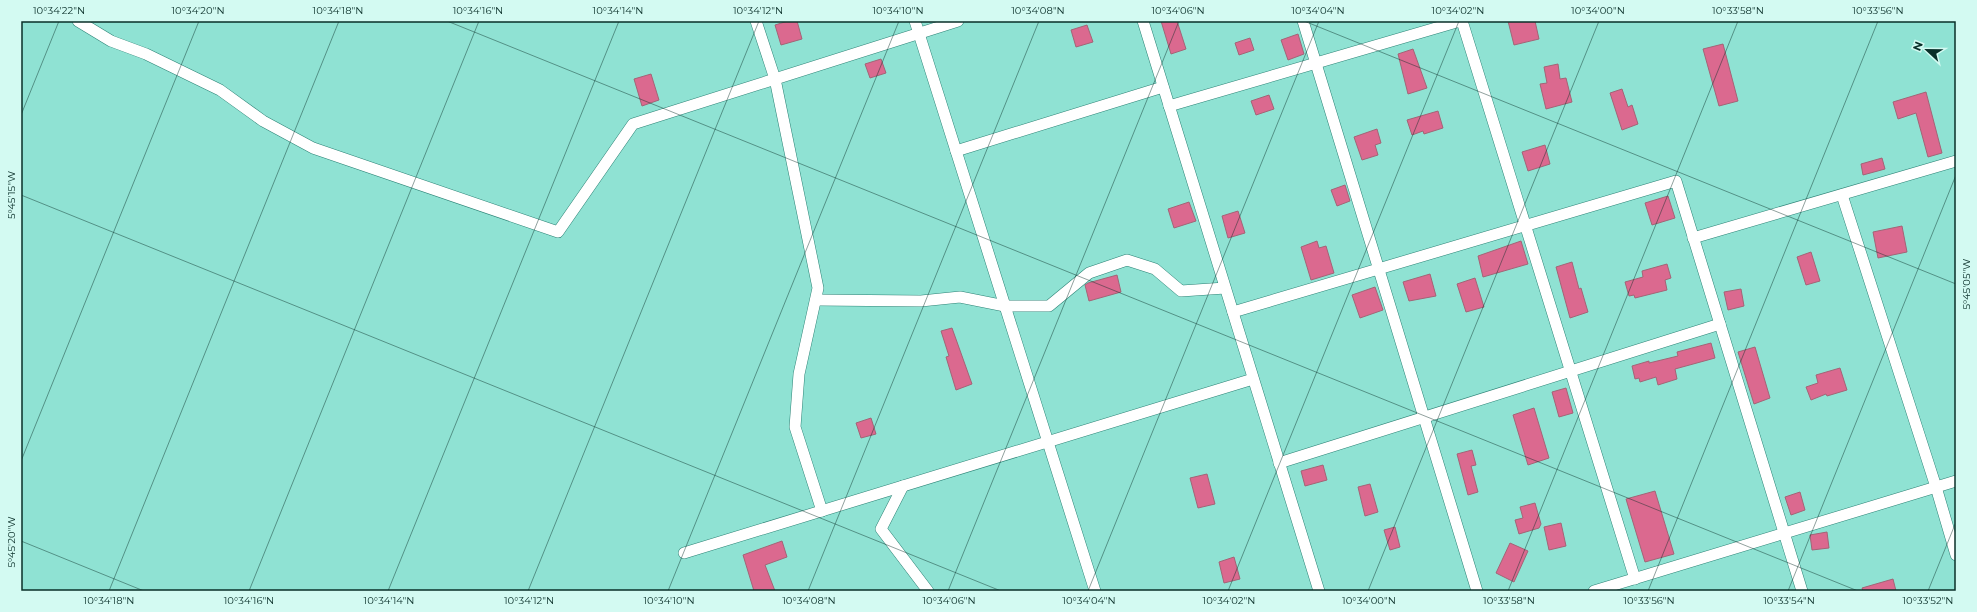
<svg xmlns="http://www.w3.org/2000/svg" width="1977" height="612" font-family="Montserrat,sans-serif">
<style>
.building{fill:#db698f;stroke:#a36476}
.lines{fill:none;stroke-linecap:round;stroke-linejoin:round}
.minor-casing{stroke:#2c8376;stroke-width:12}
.minor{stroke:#fff;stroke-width:11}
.ticks{fill:none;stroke:#0a2f29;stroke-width:1;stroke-opacity:0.45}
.neatline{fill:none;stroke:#0a2f29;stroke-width:1.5}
.ticks-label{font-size:10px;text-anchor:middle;fill:#0a2f29}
</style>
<rect width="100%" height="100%" fill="#8fe2d3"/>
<g class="building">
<polygon points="788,21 797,21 802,39 781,45 775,25"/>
<polygon points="1161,21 1177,21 1186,49 1171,54"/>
<polygon points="1508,21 1535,21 1539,39 1514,45"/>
<polygon points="1087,25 1093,42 1076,47 1071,30"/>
<polygon points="1298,34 1304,54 1288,60 1281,40"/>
<polygon points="1250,38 1254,50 1239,55 1235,43"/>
<polygon points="1723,44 1738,101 1719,106 1703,49"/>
<polygon points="1413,49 1427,88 1408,94 1398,54"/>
<polygon points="881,59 886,73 870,78 865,64"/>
<polygon points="1558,64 1560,79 1566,78 1572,102 1546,109 1540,84 1547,83 1544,67"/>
<polygon points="651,74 659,100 642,106 634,79"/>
<polygon points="1622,89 1628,107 1632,105 1638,124 1622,130 1610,93"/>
<polygon points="1926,92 1942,153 1928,157 1916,113 1898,119 1893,102"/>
<polygon points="1269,95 1274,109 1256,115 1251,101"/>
<polygon points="1438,111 1443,128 1424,134 1423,131 1412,135 1407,120"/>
<polygon points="1377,129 1381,143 1375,145 1378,155 1362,160 1354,137"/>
<polygon points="1545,145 1550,164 1528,171 1522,152"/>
<polygon points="1882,158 1885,169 1863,175 1861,164"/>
<polygon points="1345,185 1350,201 1337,206 1331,190"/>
<polygon points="1668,196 1675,218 1652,225 1645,203"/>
<polygon points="1189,202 1196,221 1174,228 1168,209"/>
<polygon points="1238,211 1245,233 1228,238 1222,216"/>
<polygon points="1902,226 1907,252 1878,258 1873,232"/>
<polygon points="1317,241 1319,248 1326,246 1334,273 1311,280 1301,247"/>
<polygon points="1521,241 1528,264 1483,277 1478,256"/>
<polygon points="1811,252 1820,281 1806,285 1797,257"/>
<polygon points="1572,262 1579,289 1581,288 1588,312 1570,318 1556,267"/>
<polygon points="1667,264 1671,278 1665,280 1667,290 1635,298 1634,295 1629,296 1625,282 1643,277 1642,271"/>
<polygon points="1430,274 1436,296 1409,301 1403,282"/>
<polygon points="1117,275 1121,292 1089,301 1085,285 1088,283"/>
<polygon points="1475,278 1484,307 1466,312 1457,284"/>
<polygon points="1375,287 1383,310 1360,318 1352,295"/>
<polygon points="1741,289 1744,306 1728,310 1724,292"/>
<polygon points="952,328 972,384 956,390 946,357 949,356 941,331"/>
<polygon points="1711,343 1715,358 1675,369 1677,379 1658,385 1656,377 1640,382 1639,378 1635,379 1632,366 1649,361 1649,363 1678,356 1677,352"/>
<polygon points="1755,347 1770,398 1754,404 1738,352"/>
<polygon points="1840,368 1847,390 1827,396 1826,394 1811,400 1806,387 1818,383 1816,375"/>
<polygon points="1566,388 1573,413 1559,417 1552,392"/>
<polygon points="1534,408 1549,458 1528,465 1513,415"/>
<polygon points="871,418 876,434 861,438 856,423"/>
<polygon points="1472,450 1476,465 1471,466 1478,492 1468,495 1457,454"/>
<polygon points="1323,465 1327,480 1305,486 1301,471"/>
<polygon points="1207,474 1215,504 1198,508 1190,478"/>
<polygon points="1370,484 1378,512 1365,516 1358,487"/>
<polygon points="1655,491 1674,554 1645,562 1626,499"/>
<polygon points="1800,492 1805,510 1791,515 1785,497"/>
<polygon points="1535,503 1541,524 1539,528 1519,534 1515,520 1523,518 1520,507"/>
<polygon points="1561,523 1566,546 1549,550 1544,527"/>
<polygon points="1395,527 1400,547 1390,550 1384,530"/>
<polygon points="1827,532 1829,548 1812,550 1810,535"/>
<polygon points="782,541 787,557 765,565 775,591 754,591 743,555"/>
<polygon points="1510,543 1528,551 1514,582 1496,573"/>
<polygon points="1234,557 1240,579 1224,583 1219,562"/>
<polygon points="1893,579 1896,591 1863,591 1862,588"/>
</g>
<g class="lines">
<defs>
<g id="minor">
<polyline points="78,21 111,41 146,54 220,90 263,121 313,148 558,232 633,124 958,21"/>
<polyline points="756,21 775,79 818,288 799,374 795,427 822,511"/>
<polyline points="915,21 1095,591"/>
<polyline points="1143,21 1319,591"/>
<polyline points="1303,21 1477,591"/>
<polyline points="1462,21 1635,579"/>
<polyline points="1169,106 1460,21"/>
<polyline points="956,151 1163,87"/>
<polyline points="1842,195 1936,487 1956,555"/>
<polyline points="1693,238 1956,161"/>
<polyline points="816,300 921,301 960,297 1005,306 1049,306 1089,273 1127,260 1155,269 1181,291 1225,288"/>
<polyline points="1233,312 1676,181 1802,591"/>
<polyline points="1279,463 1720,324"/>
<polyline points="903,486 881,529 928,591"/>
<polyline points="684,553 1253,379"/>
<polyline points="1594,591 1956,481"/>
</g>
</defs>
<use href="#minor" class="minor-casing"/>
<use href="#minor" class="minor"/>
</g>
<path class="ticks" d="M447,21l1411,570M1304,21l652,263M21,115l38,-94M21,195l980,396M21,461l178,-440M21,541l123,50M109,591l230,-570M249,591l230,-570M388,591l231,-570M528,591l231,-570M668,591l231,-570M808,591l231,-570M948,591l231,-570M1088,591l231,-570M1228,591l231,-570M1368,591l231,-570M1508,591l230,-570M1648,591l230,-570M1788,591l168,-416M1928,591l28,-69"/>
<rect width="1977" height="612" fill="none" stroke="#d3faf2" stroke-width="44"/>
<g transform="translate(1927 50) rotate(292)" stroke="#d3faf2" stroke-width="3" paint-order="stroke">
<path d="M0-3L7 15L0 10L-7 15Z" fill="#0a2f29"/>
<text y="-6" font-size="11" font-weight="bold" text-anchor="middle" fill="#0a2f29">N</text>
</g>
<rect x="22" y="22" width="1933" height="568" class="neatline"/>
<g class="ticks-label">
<text x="59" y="14">10°34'22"N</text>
<text x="198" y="14">10°34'20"N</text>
<text x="338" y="14">10°34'18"N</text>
<text x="478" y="14">10°34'16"N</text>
<text x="618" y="14">10°34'14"N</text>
<text x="758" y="14">10°34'12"N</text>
<text x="898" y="14">10°34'10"N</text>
<text x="1038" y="14">10°34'08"N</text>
<text x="1178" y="14">10°34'06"N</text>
<text x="1318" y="14">10°34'04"N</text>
<text x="1458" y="14">10°34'02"N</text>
<text x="1598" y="14">10°34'00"N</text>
<text x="1738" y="14">10°33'58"N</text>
<text x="1878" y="14">10°33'56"N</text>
<text transform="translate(11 195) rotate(-90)" y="4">5°45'15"W</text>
<text transform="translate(1966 284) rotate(-90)" y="4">5°45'05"W</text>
<text transform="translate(11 542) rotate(-90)" y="4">5°45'20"W</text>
<text x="109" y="604">10°34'18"N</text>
<text x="249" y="604">10°34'16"N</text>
<text x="389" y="604">10°34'14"N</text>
<text x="529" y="604">10°34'12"N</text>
<text x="669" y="604">10°34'10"N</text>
<text x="809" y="604">10°34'08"N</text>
<text x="949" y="604">10°34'06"N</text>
<text x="1089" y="604">10°34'04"N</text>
<text x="1229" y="604">10°34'02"N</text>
<text x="1369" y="604">10°34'00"N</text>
<text x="1509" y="604">10°33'58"N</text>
<text x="1649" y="604">10°33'56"N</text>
<text x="1789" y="604">10°33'54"N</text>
<text x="1928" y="604">10°33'52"N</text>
</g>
</svg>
